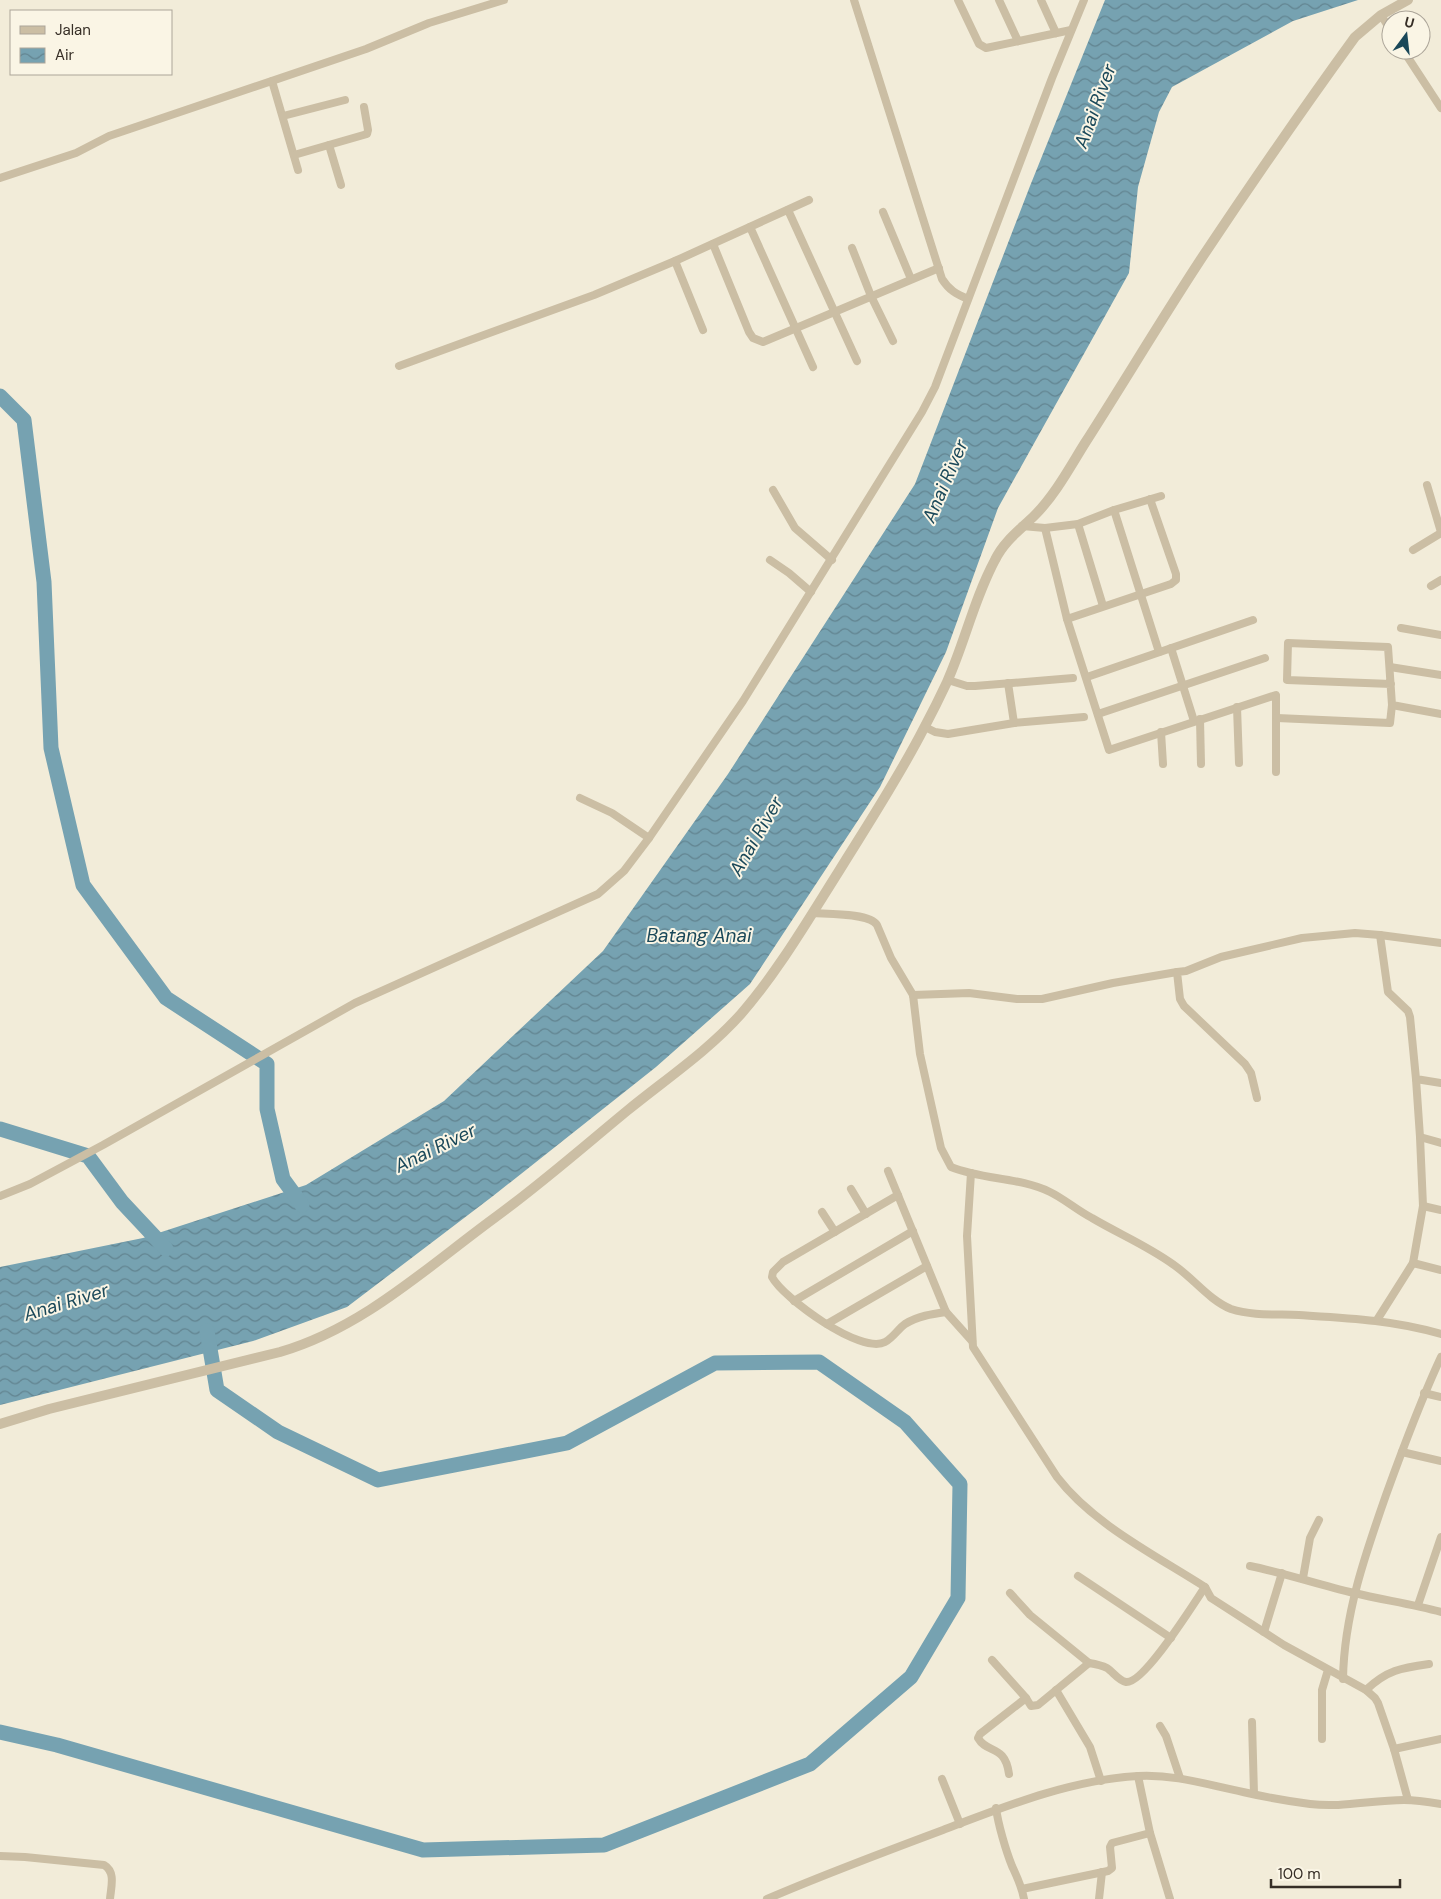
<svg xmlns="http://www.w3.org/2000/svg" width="1441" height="1899" font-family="'DM Sans',sans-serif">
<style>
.water{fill:url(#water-waves)}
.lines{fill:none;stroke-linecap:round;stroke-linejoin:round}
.river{stroke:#76a2b1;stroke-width:15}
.minor{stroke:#cbbea4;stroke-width:8}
.tertiary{stroke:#cbbea4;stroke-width:10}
.labels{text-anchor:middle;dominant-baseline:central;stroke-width:4;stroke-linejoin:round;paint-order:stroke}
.water-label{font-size:19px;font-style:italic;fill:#1a4859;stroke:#faf5e5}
</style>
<defs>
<pattern id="water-waves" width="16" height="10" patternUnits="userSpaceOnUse" patternTransform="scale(1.25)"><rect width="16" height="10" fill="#76a2b1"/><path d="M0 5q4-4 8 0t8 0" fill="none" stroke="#628490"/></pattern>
</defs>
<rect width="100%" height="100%" fill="#f2ecd9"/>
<polygon class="water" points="1105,0 1358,0 1293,21 1172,87 1159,112 1138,187 1129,273 998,508 946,652 880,787 750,984 656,1067 493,1196 347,1307 253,1341 0,1405 0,1267 143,1238 306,1185 444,1101 603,951 728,774 915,484 1030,186"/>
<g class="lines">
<g class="river">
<polyline points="0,396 24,420 44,582 51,748 83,885 166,998 267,1064 267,1109 283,1179 302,1205"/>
<polyline points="0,1129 88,1156 122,1202 166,1249"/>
<polyline points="0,1732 57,1745 423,1850 604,1845 810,1764 911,1677 958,1598 960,1484 905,1422 819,1362 715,1363 567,1443 378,1480 278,1432 217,1390 207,1331"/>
</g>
<g class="minor">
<path d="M854,0l88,279c7,11 14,15 26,20"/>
<polyline points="958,0 979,44 986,48 1071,30"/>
<polyline points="999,0 1018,41"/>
<polyline points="1041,0 1056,33"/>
<polyline points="1381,15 1391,31"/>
<polyline points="1403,50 1441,108"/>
<polyline points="272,81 298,170"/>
<polyline points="283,116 345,100"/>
<polyline points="329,145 341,185"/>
<polyline points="294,155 367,134 368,130 364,107"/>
<polyline points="0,178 76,153 109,136 366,49 429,23 504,0"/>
<polyline points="788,210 857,361"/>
<polyline points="883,212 911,279"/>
<polyline points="750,227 813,367"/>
<polyline points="713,244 749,332 753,338 763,342 939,268"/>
<polyline points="852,248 871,296 893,341"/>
<polyline points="675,261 703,330"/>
<polyline points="399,366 594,295 675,261 809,200"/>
<polyline points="1427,485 1441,532"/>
<polyline points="773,490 795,528 832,560"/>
<polyline points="1114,510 1159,652"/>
<polyline points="1078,524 1103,606"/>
<polyline points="1022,526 1045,528 1078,524 1114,510 1161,496"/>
<polyline points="1045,528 1067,619 1109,750 1276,695 1276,772"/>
<polyline points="1413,550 1441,533"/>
<polyline points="770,560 789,573 811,592"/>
<polyline points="1431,586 1441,580"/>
<polyline points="1067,619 1171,584 1176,580 1176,574 1150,499"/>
<polyline points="1401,628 1441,635"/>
<polyline points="1171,648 1194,721"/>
<polyline points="1390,667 1441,675"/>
<polyline points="1087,677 1253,620"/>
<polyline points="948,680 967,686 975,686 1073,678"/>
<polyline points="1391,684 1287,680 1288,643 1388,647 1392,705 1441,714"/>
<polyline points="1237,707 1239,763"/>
<polyline points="1098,714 1265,658"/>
<polyline points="1277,718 1390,723 1392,705"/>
<polyline points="1200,719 1201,764"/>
<polyline points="1014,723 1084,717"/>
<polyline points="925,727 935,732 948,734 1014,723 1008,683"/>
<polyline points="1161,732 1163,764"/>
<polyline points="580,798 612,813 649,838"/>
<path d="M813,913c15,1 57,0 64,12l14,33 22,37 7,59 21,94 10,19c32,13 68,10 99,25 13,6 28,19 42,26 27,16 56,28 82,47 19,13 35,35 57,44 21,7 46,5 68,6 48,3 95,5 142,19"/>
<polyline points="1380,935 1388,992 1408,1011 1410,1017 1416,1079 1441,1083"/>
<polyline points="913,995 969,993 1017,999 1042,999 1113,983 1177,972"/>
<polyline points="1416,1079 1420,1137 1441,1143"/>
<polyline points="1257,1098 1251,1073 1245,1064 1184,1006 1180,999 1177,972 1186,971 1221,957 1302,938 1355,933 1380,935 1441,943"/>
<polyline points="1420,1137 1423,1206 1413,1263 1441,1270"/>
<polyline points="888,1171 946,1312 972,1341"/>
<path d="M971,1173l-4,63 6,111 84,130c36,47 98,78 148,110l6,11 73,47 82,45 9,8 3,5 16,46 14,51"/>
<polyline points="851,1189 866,1214"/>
<path d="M898,1195l-115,67 -10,10 -1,5c11,21 89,78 113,65 8,-4 13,-13 20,-18 13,-8 27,-10 41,-12"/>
<polyline points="0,1196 30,1184 103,1145 355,1003 598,894 624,871 649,838 743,701 922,412 935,387 1052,78 1084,0"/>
<polyline points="1423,1206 1441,1210"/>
<polyline points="822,1212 835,1232"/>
<polyline points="794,1301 913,1231"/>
<polyline points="1377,1320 1413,1263"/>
<polyline points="827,1324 927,1266"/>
<polyline points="1424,1393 1441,1397"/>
<polyline points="1402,1452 1441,1461"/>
<path d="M1250,1566c35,7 69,19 104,27 29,7 58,11 87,19"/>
<polyline points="1078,1576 1171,1638"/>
<polyline points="1303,1578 1310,1538 1319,1520"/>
<polyline points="1010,1593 1030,1615 1089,1663"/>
<polyline points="1418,1605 1441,1537"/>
<polyline points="1264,1632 1282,1573"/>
<polyline points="992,1660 1026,1698"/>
<path d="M1343,1679c1,-64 22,-124 43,-184 17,-47 34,-93 55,-138"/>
<polyline points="1056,1690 1090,1747 1101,1781"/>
<path d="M1366,1690c21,-20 35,-22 63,-26"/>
<polyline points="1252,1722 1254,1794"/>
<polyline points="1160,1726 1166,1736 1180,1778"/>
<polyline points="1322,1739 1322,1690 1328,1670"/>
<polyline points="1394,1749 1441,1739"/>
<path d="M1009,1774c-4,-30 -22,-20 -31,-36l2,-4 46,-36 5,8 7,-1 51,-42c6,1 12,2 18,5 6,4 12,13 19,14 18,2 68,-79 79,-95"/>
<polyline points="942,1779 960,1824"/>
<path d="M996,1808c2,16 10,43 16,58 5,11 10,21 12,33"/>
<polyline points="1150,1833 1170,1899"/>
<path d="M0,1856l25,1 79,8c12,7 7,22 6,34"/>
<polyline points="1022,1889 1108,1871 1112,1868 1110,1847 1112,1843 1150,1833 1138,1776"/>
<path d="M767,1899c58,-25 117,-47 176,-69 63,-24 127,-50 195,-54 37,-2 70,9 105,16 22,5 44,9 67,12 32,4 62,-4 94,-4 12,0 25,2 37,4"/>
<polyline points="1099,1899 1102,1872"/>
</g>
<path class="tertiary" d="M0,1424l49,-15 231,-57c82,-24 145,-83 213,-133 47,-34 90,-72 135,-109 38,-31 80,-59 113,-96 38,-44 67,-94 98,-143 29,-47 60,-94 85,-143 8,-15 16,-31 23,-46 18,-40 27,-83 48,-122 9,-19 26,-31 40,-45 20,-20 35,-48 50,-72 39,-61 76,-123 116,-184 50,-75 101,-149 154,-222l26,-22 27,-15"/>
</g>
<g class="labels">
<g class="water-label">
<text transform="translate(1095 106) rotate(-70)">Anai River</text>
<text transform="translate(945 481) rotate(-67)">Anai River</text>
<text transform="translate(756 836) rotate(-60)">Anai River</text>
<text x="699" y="935">Batang Anai</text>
<text transform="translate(435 1148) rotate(-26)">Anai River</text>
<text transform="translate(66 1302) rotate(-17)">Anai River</text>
</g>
</g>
<rect x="10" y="10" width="162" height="65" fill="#faf5e5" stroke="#aca599"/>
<rect x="20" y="26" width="25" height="8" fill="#cbbea4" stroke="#aca599"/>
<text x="55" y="35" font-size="15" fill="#362e26">Jalan</text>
<rect x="20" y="48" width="25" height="15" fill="url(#water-waves)" stroke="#aca599"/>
<text x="55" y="60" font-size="15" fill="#362e26">Air</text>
<g transform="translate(1406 35) rotate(15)"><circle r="24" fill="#faf5e5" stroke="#aca599"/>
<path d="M0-4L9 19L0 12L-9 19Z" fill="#1a4859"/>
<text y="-8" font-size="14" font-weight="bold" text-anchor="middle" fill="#362e26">U</text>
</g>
<path d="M1271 1879v8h129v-8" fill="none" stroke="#362e26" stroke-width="2.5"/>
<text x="1278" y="1879" font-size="15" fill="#362e26" stroke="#faf5e5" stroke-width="4" paint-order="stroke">100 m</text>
</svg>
